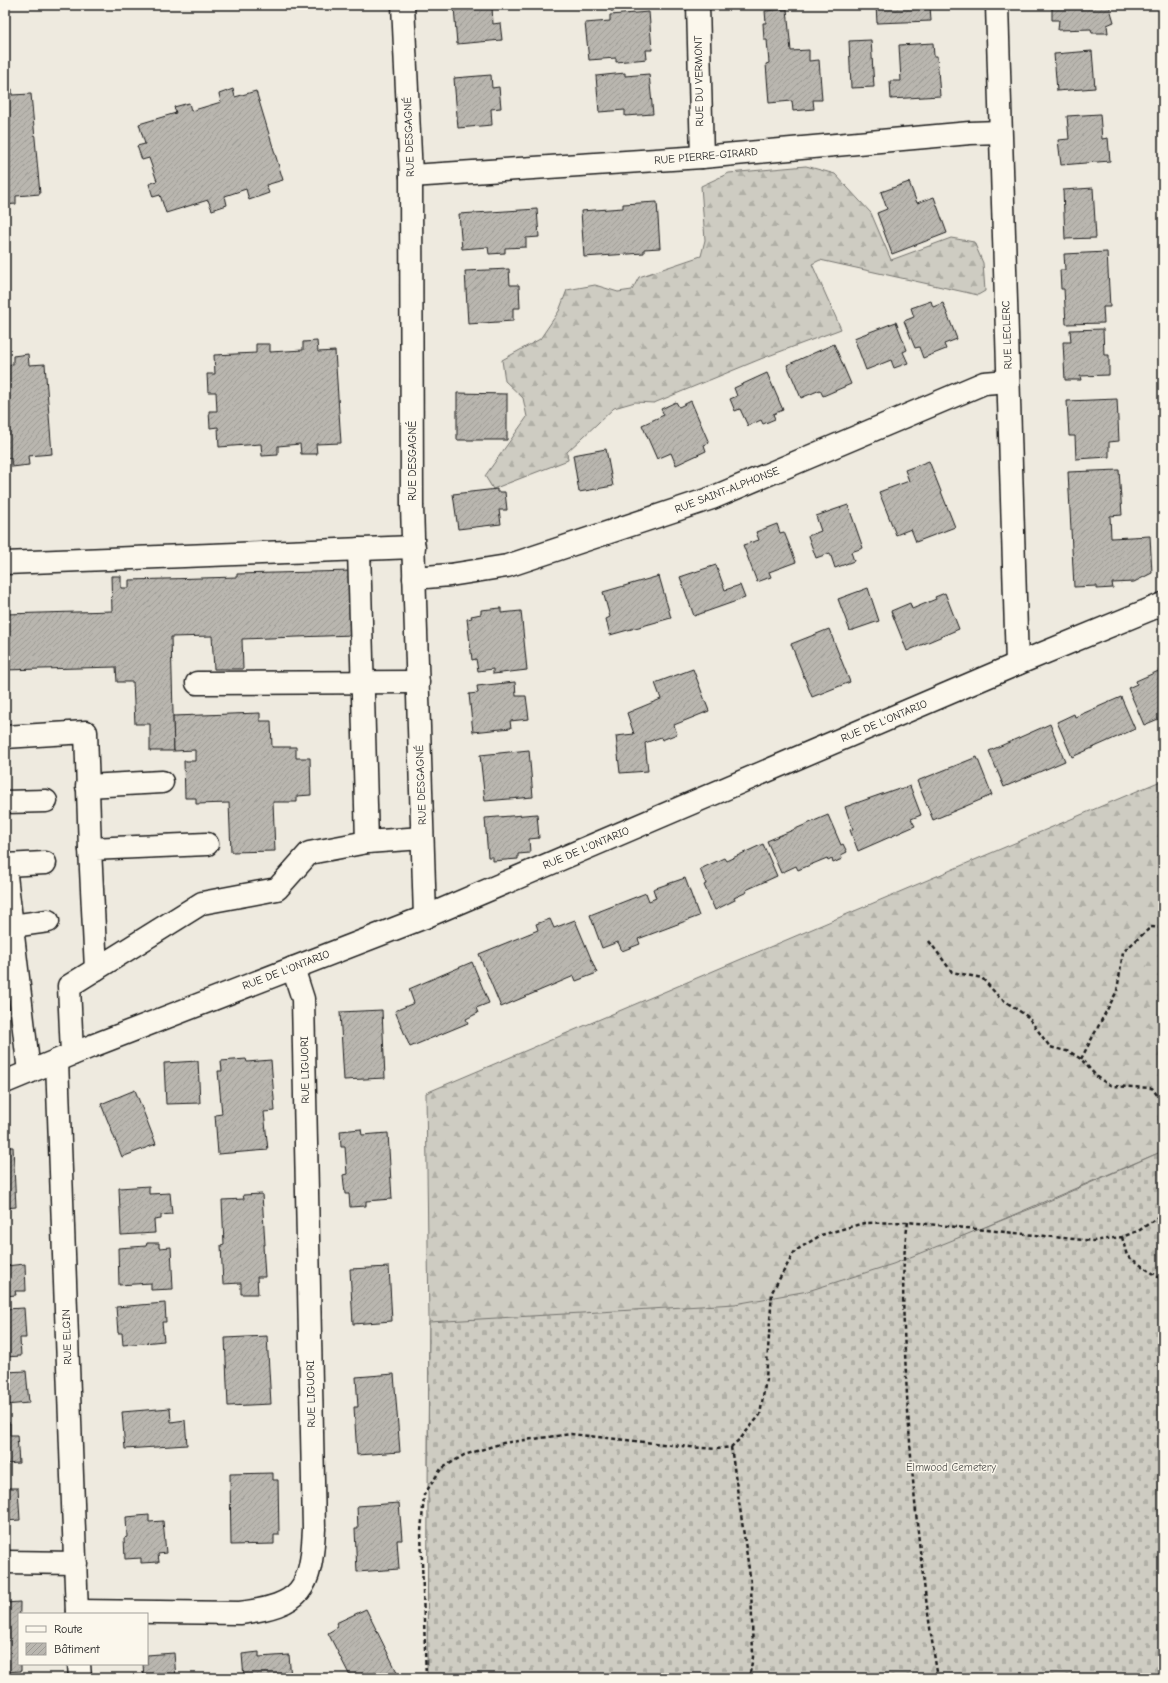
<svg xmlns="http://www.w3.org/2000/svg" width="1168" height="1683" font-family="'Comic Neue',sans-serif">
<style>
.forest{fill:url(#forest-firs);stroke:#75746f}
.cemetery{fill:url(#cemetery-stones);stroke:#75746f}
.building{fill:url(#building-hatch);stroke:#1c1c1c}
.lines{fill:none;stroke-linecap:round;stroke-linejoin:round}
.minor-casing{stroke:#1c1c1c;stroke-width:25}
.path{stroke:#1c1c1c;stroke-width:2.5;stroke-dasharray:4 3;stroke-linecap:butt}
.minor{stroke:#fbf7ec;stroke-width:22}
.labels{text-anchor:middle;dominant-baseline:central;stroke-width:3;stroke-linejoin:round;paint-order:stroke}
.street-label{font-size:11px;fill:#1c1c1c;stroke:#fbf7ec}
.park-label{font-size:11px;fill:#51514e;stroke:#fbf7ec}
</style>
<defs>
<pattern id="forest-firs" width="22" height="20" patternUnits="userSpaceOnUse"><rect width="22" height="20" fill="#ceccc2"/><path d="M5 1l3.5 6h-7zM16 11l3.5 6h-7z" fill="#b0afa6"/></pattern>
<pattern id="cemetery-stones" width="16" height="16" patternUnits="userSpaceOnUse"><rect width="16" height="16" fill="#ceccc2"/><path d="M2 7V4a2 2 0 0 1 4 0v3zM10 15v-3a2 2 0 0 1 4 0v3z" fill="#b0afa6"/></pattern>
<pattern id="building-hatch" width="6" height="6" patternUnits="userSpaceOnUse"><rect width="6" height="6" fill="#b9b6af"/><path d="M-1 1l2-2M0 6l6-6M5 7l2-2" fill="none" stroke="#9e9c96"/></pattern>
</defs>
<rect width="100%" height="100%" fill="#eeeadf"/>
<filter id="ink" filterUnits="userSpaceOnUse"><feTurbulence type="fractalNoise" baseFrequency=".025" numOctaves="2"/><feDisplacementMap in="SourceGraphic" scale="8" xChannelSelector="R" yChannelSelector="G"/><feConvolveMatrix kernelMatrix="1 2 1 2 8 2 1 2 1" color-interpolation-filters="sRGB"/></filter>
<g filter="url(#ink)">
<g class="forest">
<polygon points="806,166 835,174 871,213 891,260 951,238 974,242 983,263 985,291 978,295 820,260 812,264 841,329 763,358 654,403 635,402 614,408 567,452 568,460 493,489 485,476 527,417 523,398 505,381 502,360 540,339 559,311 567,290 595,285 618,292 632,290 639,277 701,256 705,240 701,186 729,173"/>
<polygon points="1163,780 1163,1151 428,1465 429,1322 426,1093"/>
</g>
<polygon class="cemetery" points="1163,1151 1163,1678 427,1678 429,1322 735,1304 808,1291 893,1264 1035,1207"/>
<g class="building">
<polygon points="459,5 510,5 492,7 493,24 500,23 502,40 457,44 454,7 459,7"/>
<polygon points="611,5 642,5 643,9 611,11"/>
<polygon points="876,5 930,5 931,21 877,23"/>
<polygon points="1052,5 1109,5 1114,22 1107,25 1108,33 1092,33 1091,29 1058,30 1059,20 1052,20"/>
<polygon points="787,9 791,51 809,50 809,61 819,60 822,100 813,100 814,109 793,111 792,101 769,103 766,64 769,63 767,40 764,40 763,23 766,23 765,11"/>
<polygon points="649,12 652,50 646,50 647,59 616,62 616,58 589,60 585,23 610,21 610,15"/>
<polygon points="871,40 874,87 851,88 849,41"/>
<polygon points="933,43 934,56 937,56 940,96 891,99 890,81 901,81 899,45"/>
<polygon points="1092,51 1095,88 1057,91 1054,54"/>
<polygon points="625,73 625,76 649,74 653,114 625,116 625,110 599,112 596,76"/>
<polygon points="491,75 492,88 499,87 501,108 491,109 492,125 458,128 454,78"/>
<polygon points="5,89 12,89 12,95 31,94 40,194 16,196 16,204 5,205"/>
<polygon points="233,89 235,97 256,91 283,180 266,185 269,193 249,200 246,189 225,196 227,205 212,210 208,200 166,213 160,195 153,197 149,184 157,181 149,158 142,160 137,146 145,144 139,124 176,113 174,107 189,103 191,111 221,102 219,94"/>
<polygon points="1100,114 1102,139 1108,138 1110,161 1061,165 1058,140 1069,139 1067,116"/>
<polygon points="909,182 917,203 934,197 947,233 892,254 877,213 887,209 881,192"/>
<polygon points="1093,188 1096,238 1065,239 1063,190"/>
<polygon points="657,202 660,248 644,249 644,253 584,257 581,211 623,208 623,204"/>
<polygon points="537,209 539,237 526,238 526,247 505,248 505,253 489,254 488,247 462,249 459,214"/>
<polygon points="1107,252 1110,307 1103,307 1104,323 1066,324 1064,289 1061,289 1060,270 1065,270 1064,254"/>
<polygon points="509,269 510,285 519,285 520,308 513,308 513,321 468,324 465,271"/>
<polygon points="931,301 933,307 943,303 957,339 944,344 946,349 923,358 919,347 915,348 904,321 914,317 911,308"/>
<polygon points="896,322 907,350 903,352 908,363 894,368 891,360 866,370 854,338"/>
<polygon points="1103,329 1104,355 1109,355 1109,375 1080,376 1081,380 1065,380 1063,342 1071,342 1070,330"/>
<polygon points="317,341 318,352 335,351 341,443 316,444 317,454 301,454 300,444 278,446 278,455 262,456 261,444 219,447 218,427 210,428 209,411 217,411 216,392 208,392 207,374 215,374 214,355 256,353 256,344 270,344 270,352 303,350 303,342"/>
<polygon points="834,344 851,384 823,396 820,390 801,398 787,365"/>
<polygon points="28,354 29,365 45,364 52,454 28,456 29,465 12,467 11,458 5,459 5,365 13,364 13,356"/>
<polygon points="767,373 783,410 773,414 775,419 763,424 761,420 748,426 740,409 735,411 730,399 737,396 734,388"/>
<polygon points="457,393 507,394 507,440 457,440"/>
<polygon points="1117,399 1119,441 1109,442 1109,457 1076,459 1075,436 1069,436 1067,401"/>
<polygon points="691,401 709,443 704,445 706,451 676,465 671,453 657,459 642,425 664,415 661,409 676,402 679,407"/>
<polygon points="606,449 613,486 579,492 573,455"/>
<polygon points="929,461 955,527 916,542 911,529 896,535 879,492 909,481 905,470"/>
<polygon points="1119,470 1122,515 1110,516 1111,538 1150,536 1152,573 1134,582 1112,583 1113,588 1097,589 1097,586 1074,587 1068,472"/>
<polygon points="497,489 497,492 505,492 507,510 499,510 501,524 458,529 453,494"/>
<polygon points="848,505 863,548 851,552 854,561 835,568 830,553 816,558 808,536 821,531 816,516"/>
<polygon points="777,524 780,533 784,532 796,562 769,572 771,577 757,582 743,545 759,540 756,532"/>
<polygon points="716,565 725,590 740,585 745,598 694,616 680,577"/>
<polygon points="351,571 353,635 242,639 243,669 214,669 212,636 171,637 174,751 150,751 150,724 135,724 133,682 117,682 116,667 5,670 5,614 112,611 111,576 121,576 121,588 129,588 129,580 237,577 237,574"/>
<polygon points="659,576 671,618 610,635 606,619 610,617 603,592"/>
<polygon points="868,588 879,621 850,631 838,599"/>
<polygon points="945,593 959,629 907,651 891,611 910,603 912,609 936,599 935,597"/>
<polygon points="501,608 501,613 521,611 527,670 493,674 493,669 478,671 476,659 472,660 467,619 472,618 471,616 481,614 481,610"/>
<polygon points="829,629 850,682 812,697 791,644"/>
<polygon points="693,669 709,711 674,725 677,734 662,740 661,737 645,743 648,771 620,773 616,736 634,734 627,713 661,699 655,683"/>
<polygon points="1163,669 1163,717 1144,725 1128,688 1137,684 1136,681"/>
<polygon points="515,682 516,696 526,696 529,719 510,721 511,728 473,732 469,694 478,693 477,686"/>
<polygon points="1121,697 1135,729 1072,757 1057,722 1074,714 1075,717"/>
<polygon points="260,713 260,721 271,721 272,747 296,747 296,758 310,758 311,795 297,796 297,802 273,802 275,851 231,852 229,803 196,804 196,798 185,798 184,761 195,761 195,750 174,751 173,716"/>
<polygon points="1050,724 1065,761 1004,787 989,751"/>
<polygon points="529,750 533,797 485,801 480,755"/>
<polygon points="977,757 992,795 933,820 917,781"/>
<polygon points="910,786 921,815 911,819 915,826 858,851 850,830 853,829 845,807 899,788 900,790"/>
<polygon points="537,814 539,838 529,839 530,853 518,854 518,859 493,861 493,857 488,857 485,818"/>
<polygon points="828,815 841,845 843,844 847,852 841,855 842,859 833,863 832,859 828,861 827,858 798,870 796,866 781,873 767,841"/>
<polygon points="763,844 777,876 746,890 747,892 734,898 735,900 715,910 704,885 706,884 700,869 724,858 726,861"/>
<polygon points="685,878 699,916 638,939 640,944 622,951 618,942 602,948 590,915 646,893 649,901 656,898 653,889"/>
<polygon points="550,919 554,928 575,920 597,973 576,981 574,976 501,1007 479,954 538,930 536,924"/>
<polygon points="472,962 489,1003 476,1008 478,1013 466,1019 468,1023 410,1047 395,1011 414,1003 409,989"/>
<polygon points="382,1010 385,1078 344,1080 340,1012"/>
<polygon points="246,1059 247,1062 271,1060 275,1111 264,1112 268,1150 218,1154 215,1115 222,1114 218,1071 222,1071 221,1061"/>
<polygon points="198,1061 200,1103 166,1104 164,1063"/>
<polygon points="135,1090 156,1144 122,1157 101,1104"/>
<polygon points="361,1129 362,1135 388,1133 392,1199 366,1201 366,1206 350,1207 349,1194 345,1194 343,1175 347,1174 345,1147 341,1147 340,1131"/>
<polygon points="5,1147 13,1147 16,1207 5,1208"/>
<polygon points="149,1186 149,1194 170,1193 172,1214 161,1215 161,1219 154,1220 155,1233 121,1235 119,1188"/>
<polygon points="262,1194 265,1245 263,1245 265,1277 257,1277 258,1294 241,1294 241,1283 223,1284 221,1245 224,1244 222,1200 244,1199 243,1195"/>
<polygon points="147,1243 159,1243 159,1248 171,1247 173,1289 151,1290 151,1283 119,1285 118,1248 146,1246"/>
<polygon points="25,1264 26,1291 15,1291 16,1295 5,1296 5,1266"/>
<polygon points="389,1267 392,1321 353,1324 350,1269"/>
<polygon points="165,1303 166,1322 162,1322 164,1341 123,1345 122,1333 118,1333 116,1307"/>
<polygon points="24,1308 26,1338 20,1338 21,1356 5,1357 5,1309"/>
<polygon points="267,1336 271,1404 228,1406 225,1338"/>
<polygon points="26,1371 29,1403 5,1405 5,1372"/>
<polygon points="394,1374 400,1452 357,1455 354,1407 358,1407 356,1377"/>
<polygon points="170,1408 171,1422 185,1420 187,1445 125,1449 122,1412"/>
<polygon points="5,1423 10,1423 10,1435 17,1435 19,1463 5,1464"/>
<polygon points="273,1473 273,1480 278,1480 279,1535 274,1535 274,1544 231,1545 230,1474"/>
<polygon points="5,1488 18,1488 20,1520 5,1521"/>
<polygon points="399,1503 402,1540 397,1540 399,1569 357,1572 355,1529 358,1529 357,1506"/>
<polygon points="149,1515 149,1522 163,1521 166,1553 158,1554 159,1562 141,1563 141,1558 125,1559 124,1538 127,1537 126,1517"/>
<polygon points="20,1602 19,1664 21,1664 21,1671 5,1672 5,1603"/>
<polygon points="366,1609 400,1678 351,1678 328,1633 338,1627 336,1623"/>
<polygon points="259,1652 259,1657 289,1655 291,1678 244,1678 242,1654"/>
<polygon points="174,1653 176,1678 144,1678 143,1664 147,1664 147,1655"/>
</g>
<g class="lines">
<defs>
<g id="minor">
<polyline points="403,5 411,176 412,506 425,917"/>
<polyline points="698,5 702,157"/>
<polyline points="997,5 1017,664"/>
<polyline points="411,176 702,157 970,133 1000,132"/>
<polyline points="359,549 367,842 422,838"/>
<polyline points="5,563 414,547"/>
<polyline points="414,578 450,575 507,566 712,498 984,383 1008,381"/>
<polyline points="197,683 418,682"/>
<polyline points="5,737 86,732 90,849"/>
<polyline points="87,786 162,782"/>
<polyline points="5,802 46,801"/>
<polyline points="5,865 45,863"/>
<polyline points="5,867 29,1072"/>
<polyline points="12,926 48,921"/>
<polyline points="96,969 90,849 207,844"/>
<polyline points="72,1054 69,986 202,903 277,889 309,853 367,842"/>
<polyline points="57,1061 77,1614"/>
<polyline points="5,1082 92,1046 425,917 1017,664 1163,604"/>
<polyline points="5,1562 76,1563"/>
<path d="M77,1611l163,2c62,-8 71,-23 74,-84l-11,-530 -10,-31"/>
<polyline points="79,1664 80,1678"/>
</g>
</defs>
<use href="#minor" class="minor-casing"/>
<g class="path">
<path d="M929,941l23,31 30,6 17,19 29,20 22,30 20,5 11,7 17,19 14,8 40,2 11,15c-4,12 -6,28 0,40"/>
<polyline points="1081,1059 1117,991 1123,952 1151,927 1163,928"/>
<path d="M908,1222c-8,50 -4,103 -2,154 5,101 15,202 32,302"/>
<polyline points="1122,1237 1127,1256 1163,1280"/>
<polyline points="731,1447 751,1583 753,1657 749,1678"/>
<polyline points="426,1678 421,1532 424,1495 441,1469 464,1455 503,1443 571,1434 690,1447 717,1449 731,1447 741,1438 760,1415 766,1379 772,1292 795,1251 821,1235 864,1223 908,1222 1093,1241 1122,1237 1140,1230 1163,1213"/>
</g>
<use href="#minor" class="minor"/>
</g>
</g>
<g class="labels">
<g class="street-label">
<text transform="translate(699 81) rotate(-91)">RUE DU VERMONT</text>
<text transform="translate(409 137) rotate(-92)">RUE DESGAGNÉ</text>
<text transform="translate(706 156) rotate(-5)">RUE PIERRE-GIRARD</text>
<text transform="translate(1007 335) rotate(-92)">RUE LECLERC</text>
<text transform="translate(412 461) rotate(-90)">RUE DESGAGNÉ</text>
<text transform="translate(727 490) rotate(-21)">RUE SAINT-ALPHONSE</text>
<text transform="translate(884 721) rotate(-23)">RUE DE L'ONTARIO</text>
<text transform="translate(421 785) rotate(-92)">RUE DESGAGNÉ</text>
<text transform="translate(586 848) rotate(-23)">RUE DE L'ONTARIO</text>
<text transform="translate(286 970) rotate(-21)">RUE DE L'ONTARIO</text>
<text transform="translate(305 1070) rotate(-91)">RUE LIGUORI</text>
<text transform="translate(67 1337) rotate(-92)">RUE ELGIN</text>
<text transform="translate(311 1394) rotate(-91)">RUE LIGUORI</text>
</g>
<g class="park-label">
<text x="951" y="1467">Elmwood Cemetery</text>
</g>
</g>
<rect width="1168" height="1683" fill="none" stroke="#fbf7ec" stroke-width="20"/>
<rect x="10" y="10" width="1148" height="1663" fill="none" stroke="#1c1c1c" stroke-width="1.5" filter="url(#ink)"/>
<rect x="18" y="1613" width="130" height="52" fill="#fbf7ec" stroke="#a29f99"/>
<rect x="26" y="1626" width="20" height="6" fill="#fbf7ec" stroke="#a29f99"/>
<text x="54" y="1633" font-size="12" fill="#1c1c1c">Route</text>
<rect x="26" y="1643" width="20" height="12" fill="url(#building-hatch)" stroke="#a29f99"/>
<text x="54" y="1653" font-size="12" fill="#1c1c1c">Bâtiment</text>
</svg>
